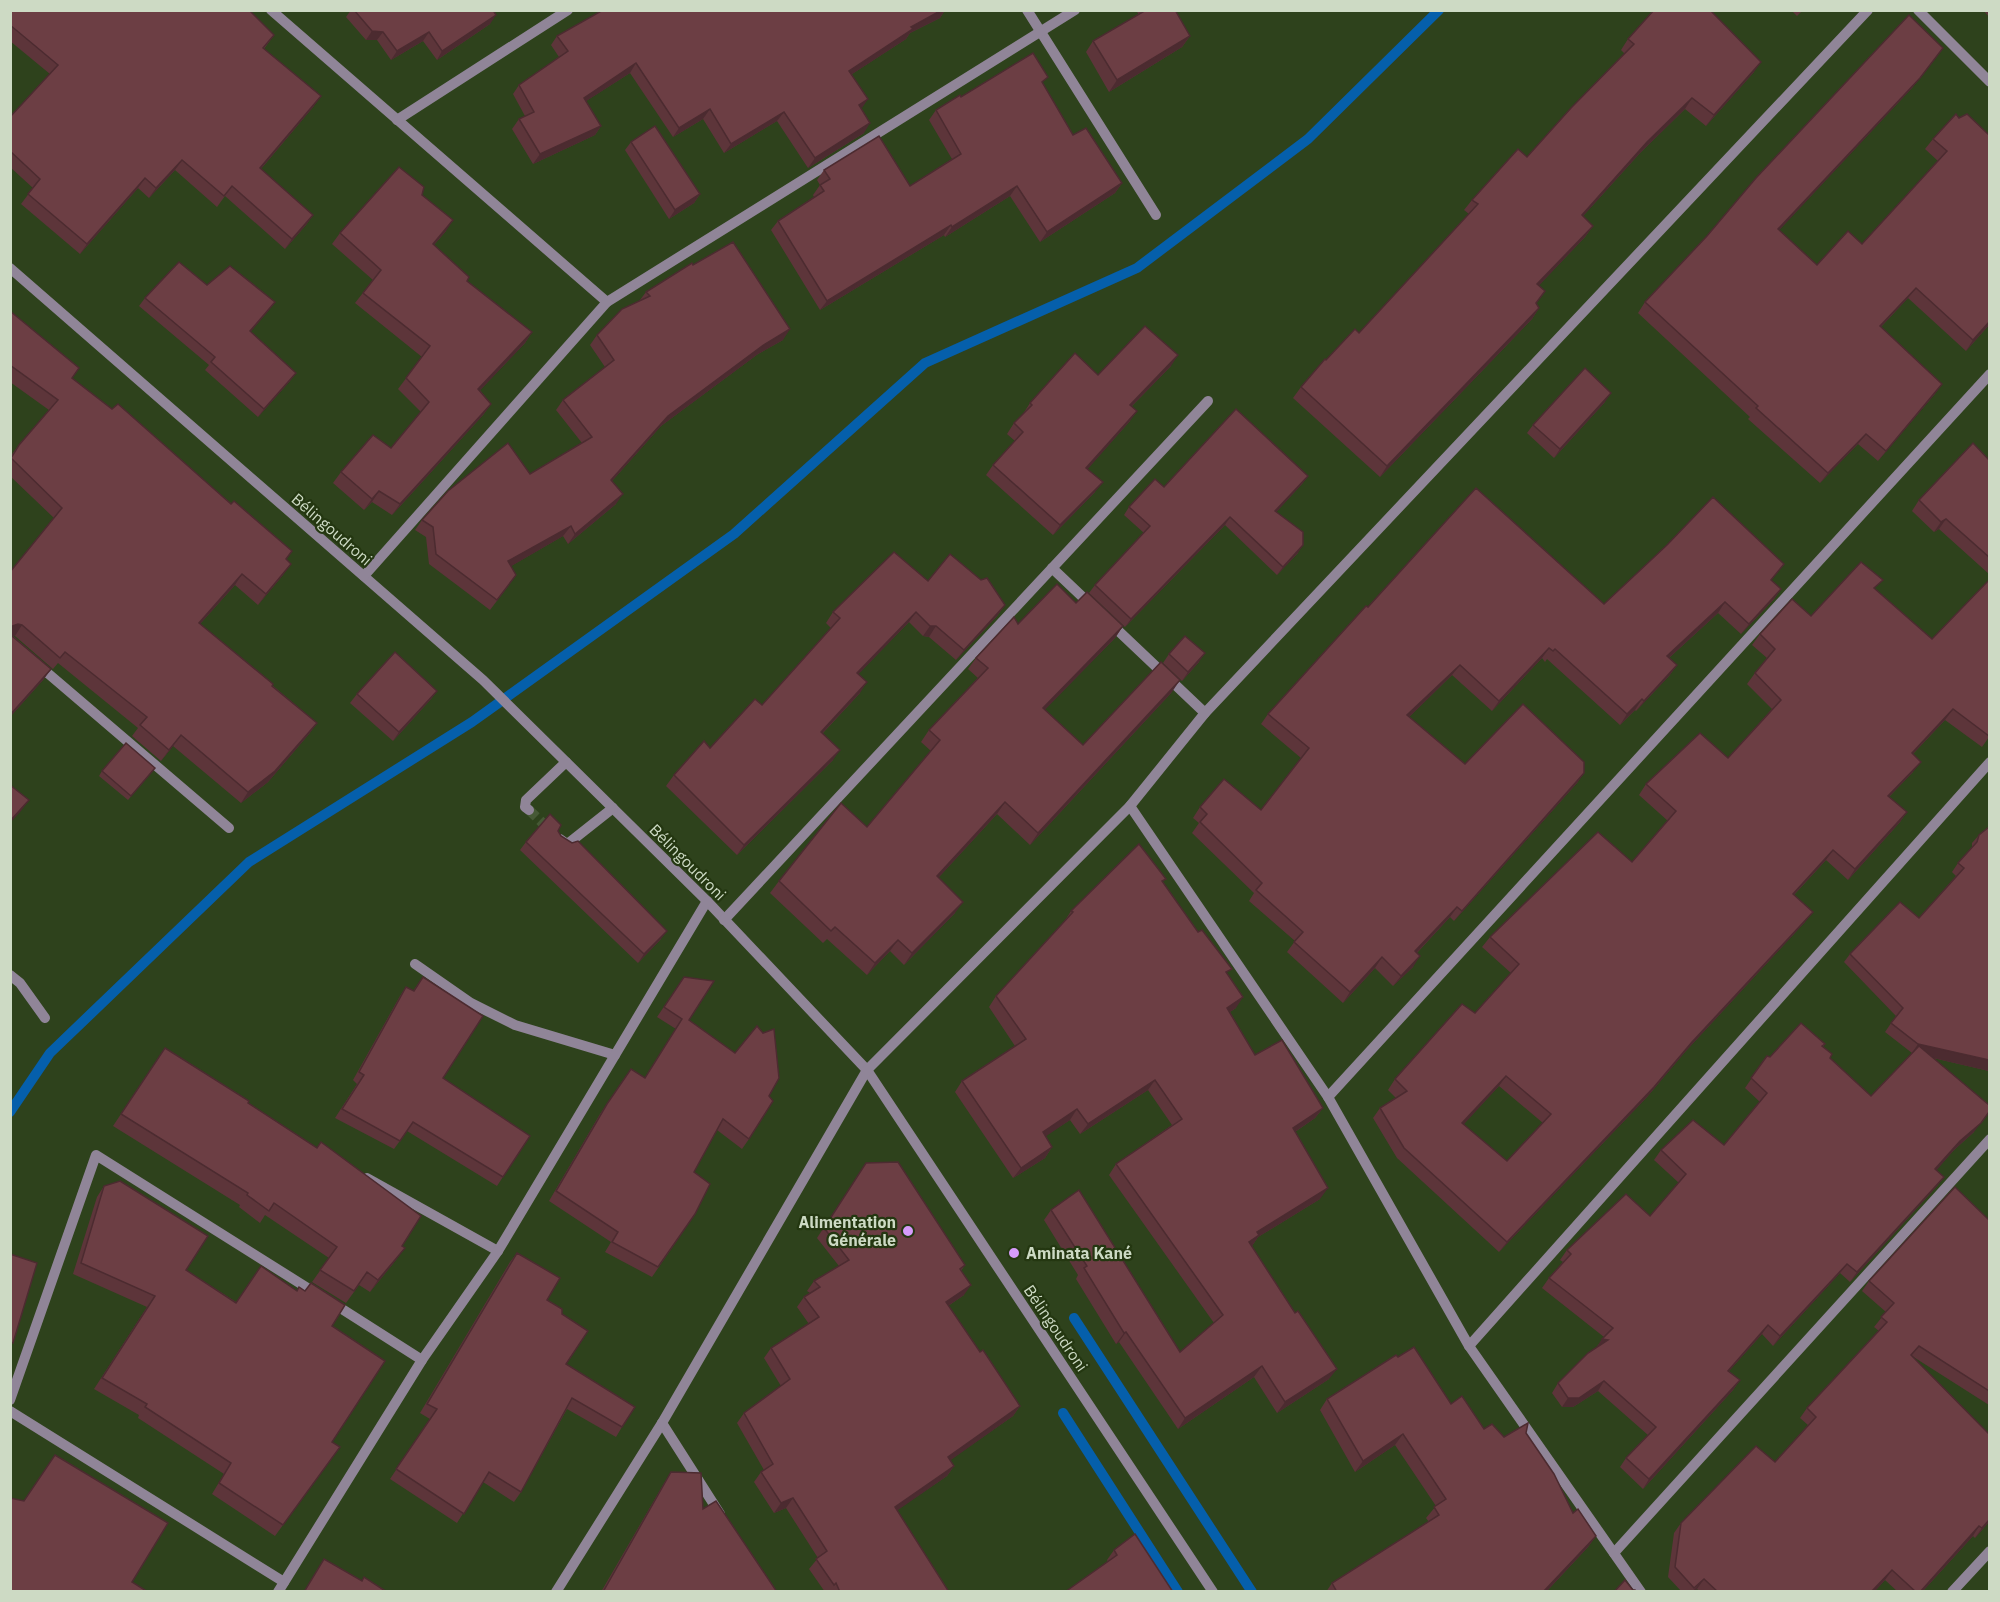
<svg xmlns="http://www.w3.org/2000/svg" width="2000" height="1602" font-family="'IBM Plex Sans',sans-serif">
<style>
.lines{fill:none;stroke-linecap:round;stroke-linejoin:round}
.stream{stroke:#055fab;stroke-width:10}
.minor-tunnel{stroke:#465935;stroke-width:10;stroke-dasharray:10 5;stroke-linecap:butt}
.minor{stroke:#908598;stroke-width:10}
.wall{fill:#5d353a;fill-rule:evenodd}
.shaded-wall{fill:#4c2b30}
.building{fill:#6c3e44;stroke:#4c2b30;stroke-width:1.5;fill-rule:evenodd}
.poi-dot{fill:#d69bfa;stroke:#243711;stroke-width:2}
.labels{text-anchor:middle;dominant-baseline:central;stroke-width:4.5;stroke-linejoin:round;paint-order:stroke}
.street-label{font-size:16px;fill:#cddac4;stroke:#243711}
.poi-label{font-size:16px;font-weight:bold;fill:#cddac4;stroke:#243711;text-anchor:end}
</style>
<rect width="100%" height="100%" fill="#2e421c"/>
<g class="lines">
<g class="stream">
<polyline points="10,1112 50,1053 249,862 472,722 734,534 925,363 1137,268 1308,139 1439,10"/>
<polyline points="1074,1318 1252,1592"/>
<polyline points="1063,1413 1178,1592"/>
</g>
<polyline class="minor-tunnel" points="529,810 553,833"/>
<g class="minor">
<polyline points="271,10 607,302"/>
<polyline points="1027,10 1156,215"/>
<polyline points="1918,10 1990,82"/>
<polyline points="397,120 568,10"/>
<polyline points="10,268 483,680 707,901 867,1070 1213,1592"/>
<polyline points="1052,568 1091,605"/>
<polyline points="364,576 607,302 1075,10"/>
<polyline points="1109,622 1205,713"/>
<polyline points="37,664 229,828"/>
<polyline points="1130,806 1328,1097 1469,1346 1641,1592"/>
<polyline points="529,810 525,807 526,800 566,762"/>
<polyline points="560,839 567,844 570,842 613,808"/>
<polyline points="724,920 1208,401"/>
<polyline points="415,964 471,1003 515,1025 615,1055"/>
<polyline points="10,975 20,983 45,1018"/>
<polyline points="1328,1097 1990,374"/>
<polyline points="367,1178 498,1251"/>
<polyline points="331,1302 422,1360"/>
<polyline points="1469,1346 1990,762"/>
<polyline points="10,1400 96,1155 317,1294"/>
<polyline points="10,1411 284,1582"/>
<polyline points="662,1423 720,1514"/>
<polyline points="1614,1553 1990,1139"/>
<polyline points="278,1592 422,1360 498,1251 707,901"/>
<polyline points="556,1592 662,1423 867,1070 1130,806 1205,713 1868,10"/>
<polyline points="1952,1592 1990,1551"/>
</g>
</g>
<g class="wall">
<polygon points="10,10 274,35 264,49 314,106 261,169 313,215 306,225 285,249 225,196 217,207 175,170 149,198 138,188 80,254 21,204 33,188 10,167 10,117 50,74 10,41"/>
<polygon points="351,10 493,10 490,24 437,60 423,41 391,60 377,40 366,40 346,17"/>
<polygon points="600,10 945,10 940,18 910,33 906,39 852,74 861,108 864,133 808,168 777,121 724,153 703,119 673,137 630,73 586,101 601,126 595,135 533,164 512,129 519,119 525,116 513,94 519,85 559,57 551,45 557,36 599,13"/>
<polygon points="1136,10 1178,10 1176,12 1190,36 1182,47 1109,92 1086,52 1093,41 1139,15"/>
<polygon points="1791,10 1803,10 1797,16"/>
<polygon points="1983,10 1989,10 1989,17"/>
<polygon points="1628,39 1754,72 1706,126 1685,109 1640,153 1583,216 1593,226 1585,237 1539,285 1536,303 1539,308 1532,319 1380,477 1293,398 1301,387 1326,360 1359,333 1469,214 1464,210 1472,200 1527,157 1625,54 1621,50"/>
<polygon points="1943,48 1912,88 1779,230 1817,265 1862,244 1938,161 1925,149 1933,139 1959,118 1989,135 1989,325 1966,351 1908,298 1881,327 1942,384 1934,395 1878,461 1858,444 1820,483 1748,419 1750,417 1638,313 1645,302"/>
<polygon points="1043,84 1073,135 1122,183 1115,193 1040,242 1010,196 945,237 944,235 820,310 771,230 778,221 814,197 813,195 820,185 817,180 824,170 910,186 952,159 929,120 936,110 961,97"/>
<polygon points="631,142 700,194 694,203 669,219 625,150"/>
<polygon points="422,195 446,231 434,245 467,281 532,332 525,343 480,390 491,404 483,415 392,515 372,502 364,510 333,483 341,472 391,448 421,412 398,389 422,357 355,303 373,280 332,244 340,233"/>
<polygon points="693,265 783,340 758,354 661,426 612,481 616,504 568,544 563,536 511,566 509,585 490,610 429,564 426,537 415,530 422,520 530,474 582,443 556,410 563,400 605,367 590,345 597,335 640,300 646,292"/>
<polygon points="207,285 269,310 250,332 290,381 258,417 205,370 209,365 139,306 145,298"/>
<polygon points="10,311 72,378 292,551 286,559 283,575 258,605 235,585 200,624 317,723 309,734 268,782 241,803 173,746 161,761 132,736 138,728 58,663 53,669 15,636 12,635 51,669 43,680 10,717 10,572 54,518 10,476 10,457 19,445 49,410 10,382"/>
<polygon points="1171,366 1132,406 1130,421 1087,469 1095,492 1053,535 986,475 993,465 1015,441 1007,434 1014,423 1023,414 1030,403 1098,375"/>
<polygon points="1605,402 1554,458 1527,433 1533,425"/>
<polygon points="1989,460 1989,574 1939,529 1934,532 1912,511 1919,500"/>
<polygon points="1308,476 1302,484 1276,512 1298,553 1277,575 1225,525 1125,627 1089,593 1095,585 1144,533 1124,515 1129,507 1164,487"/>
<polygon points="928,581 1005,605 997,616 956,660 929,637 923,636 909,622 858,674 860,693 823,733 833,760 737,855 666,786 674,775 710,748 762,705 831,628 826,623 833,612"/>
<polygon points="1772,581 1781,589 1774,599 1741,634 1718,613 1669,658 1677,665 1669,676 1636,711 1635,710 1620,725 1547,659 1545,662 1542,658 1492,711 1452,675 1409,717 1465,764 1584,773 1577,783 1454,921 1450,917 1417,953 1413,967 1393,986 1375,968 1343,1003 1287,952 1295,941 1249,901 1254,893 1192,833 1199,823 1193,818 1200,807 1261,810 1301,758 1261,724 1268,714 1368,607 1604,604"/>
<path d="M1876,590l113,147 -7,10 -37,-27 -32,34v18l-24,25 18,15 -7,10 -52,58 -22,-20 -32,35 11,27 -120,130 -38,45 -148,155 -102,-94 -24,-40 7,-10 16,-10 -8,-8 7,-11 80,-66 36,-40 -29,-26 8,-10 142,-75 36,-41 -29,-26 7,-11 82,-26 44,-49 -25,-25 8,-11 12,-15 -15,-13 8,-11 51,-18zM1499,1086l44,37 -36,38 -44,-37z"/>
<polygon points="1076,603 1123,626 1115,638 1044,710 1083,745 1172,692 1030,845 997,814 938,878 955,913 904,965 890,951 867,975 827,939 823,943 770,893 779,881 867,827 931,751 921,742 929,730 978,678 968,669 976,658 1018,624"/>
<polygon points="1169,654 1199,662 1182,681 1163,663"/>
<polygon points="437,691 431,699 393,741 350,703 357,694"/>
<polygon points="155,768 128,800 99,776 102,771"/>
<polygon points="558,831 561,836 661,939 638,963 520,850 526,842"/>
<polygon points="1979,835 1989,1071 1933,1058 1974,1132 1954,1150 1936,1170 1944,1177 1937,1186 1850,1282 1840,1273 1773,1346 1762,1334 1729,1371 1740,1380 1733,1390 1643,1489 1620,1467 1626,1458 1648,1435 1598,1391 1573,1407 1562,1407 1552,1393 1558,1383 1596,1348 1604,1337 1542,1288 1549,1278 1563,1262 1560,1260 1567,1250 1650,1216 1679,1183 1654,1160 1661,1150 1724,1145 1760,1102 1745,1088 1767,1056 1770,1057 1825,1044 1823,1047 1830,1058 1871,1096 1912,1053 1885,1032 1896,1016 1844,962 1850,954 1919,918 1956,876 1952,872 1958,863 1972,848 1972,843"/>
<polygon points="1163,882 1228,975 1236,1008 1230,1012 1255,1055 1323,1108 1315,1118 1295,1132 1320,1199 1258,1237 1252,1246 1329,1379 1277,1413 1254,1377 1178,1429 1119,1342 1116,1344 1076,1279 1078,1275 1044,1220 1051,1210 1180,1352 1214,1323 1109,1175 1116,1164 1172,1125 1148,1090 1080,1134 1070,1120 1045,1136 1052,1147 1045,1158 1013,1178 955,1092 962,1081 1015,1046 989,1007 996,996 1064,922 1071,911"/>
<polygon points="423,977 443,1078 530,1136 497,1186 407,1131 394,1149 335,1118 357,1084 353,1080 400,996 406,987 413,991"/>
<polygon points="684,977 689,1020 769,1096 749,1139 742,1149 717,1130 694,1172 695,1214 652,1277 605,1252 611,1242 549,1201 600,1114 631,1069 645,1078 676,1029 657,1017"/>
<polygon points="165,1048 248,1103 402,1246 396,1260 370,1292 359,1285 346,1303 312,1282 329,1258 265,1215 260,1223 239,1207 240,1205 113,1126"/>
<polygon points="866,1163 965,1265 961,1271 964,1295 948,1306 980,1352 1020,1406 1013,1416 950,1460 954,1466 947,1476 897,1510 949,1592 825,1592 809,1569 818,1558 786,1508 774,1513 754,1482 761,1472 764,1470 737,1423 744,1413 781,1386 764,1358 771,1348 809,1324 797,1307 804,1297 810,1293 807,1291 814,1281 839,1266 817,1238"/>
<polygon points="104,1186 186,1270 236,1302 332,1326 332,1442 340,1447 275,1536 212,1494 224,1474 138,1418 139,1415 94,1389 147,1307 73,1274 97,1197"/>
<polygon points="1989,1220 1989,1405 1912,1356 1989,1434 1989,1522 1975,1538 1973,1536 1922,1592 1898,1592 1885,1580 1874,1592 1700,1592 1697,1589 1694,1592 1682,1592 1668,1577 1674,1533 1681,1523 1775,1462 1808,1425 1800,1418 1807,1408 1879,1331 1874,1327 1886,1312 1862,1291 1869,1281"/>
<polygon points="517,1253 547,1300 562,1314 566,1364 622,1427 616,1437 567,1409 521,1492 514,1502 483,1482 457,1523 390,1479 430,1419 420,1413 510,1262"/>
<polygon points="1398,1357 1451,1404 1484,1429 1504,1437 1526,1433 1573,1513 1596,1536 1588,1547 1546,1592 1326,1592 1332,1583 1429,1522 1426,1518 1436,1506 1395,1445 1355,1472 1320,1410 1327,1399"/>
<polygon points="671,1472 703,1509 777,1592 601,1592 663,1485"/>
<polygon points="1114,1550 1173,1592 1108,1562 1107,1560"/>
</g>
<g class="shaded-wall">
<polygon points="941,10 945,10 940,18 910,33 906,39 843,80 849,71 911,27"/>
<polygon points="496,15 490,24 437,60 442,51"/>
<polygon points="372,31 383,32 377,40 366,40"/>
<polygon points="429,32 423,41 391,60 397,51"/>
<polygon points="1190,36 1182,47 1109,92 1117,80"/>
<polygon points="1943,48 1912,88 1770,240 1778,229"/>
<polygon points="1761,62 1754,72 1706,126 1714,115"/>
<polygon points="636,63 630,73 577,107 584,98"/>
<polygon points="321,96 314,106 253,178 260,168"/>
<polygon points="1692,98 1685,109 1640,153 1575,225 1582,215 1647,142"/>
<polygon points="868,99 862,108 859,105"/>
<polygon points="710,109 703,119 673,137 679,128"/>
<polygon points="784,112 777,121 724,153 731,144"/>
<polygon points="870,123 864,133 808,168 815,158"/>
<polygon points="601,126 595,135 533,164 540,154"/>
<polygon points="182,160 175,170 149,198 156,188"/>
<polygon points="145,178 138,188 80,254 87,244"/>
<polygon points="1122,183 1115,193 1040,242 1047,232"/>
<polygon points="1017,186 1010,196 945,237 952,227"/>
<polygon points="700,194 694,203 669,219 675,210"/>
<polygon points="313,215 306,225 285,249 292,239"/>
<polygon points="453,220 446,231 425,255 433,244"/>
<polygon points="951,225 944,235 820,310 827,301"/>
<polygon points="1593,226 1585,237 1530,295 1537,284"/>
<polygon points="1916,288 1908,298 1872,336 1880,326"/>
<polygon points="275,302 269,310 244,340 250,331"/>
<polygon points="1539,308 1532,319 1380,477 1387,466"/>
<polygon points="1989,322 1989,325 1966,351 1973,340"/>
<polygon points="790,329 783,340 758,354 661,426 604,490 611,480 668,416 765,344"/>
<polygon points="532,332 525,343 471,400 478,389"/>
<polygon points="1178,355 1171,366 1123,415 1130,405"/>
<polygon points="296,373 290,381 258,417 264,409"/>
<polygon points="1942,384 1934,395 1878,461 1886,451"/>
<polygon points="1611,393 1605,402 1554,458 1560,449"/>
<polygon points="491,404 483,415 392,515 400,504"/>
<polygon points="1137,411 1130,421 1079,479 1086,468"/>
<polygon points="1866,434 1858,444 1820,483 1828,473"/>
<polygon points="1308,476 1302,484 1270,519 1275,511"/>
<polygon points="1103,482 1095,492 1053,535 1060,525"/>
<polygon points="379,491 372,502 364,510 372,499"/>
<polygon points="623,494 616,504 568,544 575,534"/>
<polygon points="1230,517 1225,525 1125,627 1131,619"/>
<polygon points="1946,519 1939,529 1934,532 1941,522"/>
<polygon points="571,526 563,536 501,572 508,561"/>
<polygon points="1303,545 1298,553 1277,575 1283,567"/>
<polygon points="291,564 283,575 258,605 266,594"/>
<polygon points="242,574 235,585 191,634 199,623"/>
<polygon points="1781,589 1774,599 1741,634 1749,624"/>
<polygon points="1725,602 1718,613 1659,667 1667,656"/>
<polygon points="1005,605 997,616 956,660 964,650"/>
<polygon points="916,612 909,622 850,683 857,673"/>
<polygon points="18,624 22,625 15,636 10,635 10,629 12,626"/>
<polygon points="930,626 936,626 929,637 923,636"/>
<polygon points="1123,626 1115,638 1035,720 1043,708"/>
<polygon points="1549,648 1542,658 1492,711 1499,701"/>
<polygon points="1205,653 1199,662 1182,681 1188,672"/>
<polygon points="1460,665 1452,675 1400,726 1407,715"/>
<polygon points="1677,665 1669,676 1636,711 1644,701"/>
<polygon points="51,669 43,680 10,717 10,715"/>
<polygon points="1180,680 1172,692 1030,845 1038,833"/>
<polygon points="867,682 860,693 814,742 821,732"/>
<polygon points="437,691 431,699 393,741 399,732"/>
<polygon points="1642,699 1635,710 1620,725 1627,714"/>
<polygon points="1953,709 1945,720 1904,763 1912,753"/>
<polygon points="317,723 309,734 268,782 241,803 248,792"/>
<polygon points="181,735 173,746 161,761 169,750"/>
<polygon points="840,750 833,760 737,855 744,845"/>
<polygon points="1921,762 1913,772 1880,806 1888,796"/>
<polygon points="1584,773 1577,783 1454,921 1462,911"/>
<polygon points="29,800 21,811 10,823 10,821"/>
<polygon points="1005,802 997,814 929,888 937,876"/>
<polygon points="1907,812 1900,822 1848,880 1855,869"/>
<polygon points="1833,850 1826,860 1785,904 1793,894"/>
<polygon points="963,902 955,913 904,965 912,953"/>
<polygon points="1457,907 1450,917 1408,962 1415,951"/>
<polygon points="1813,912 1805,922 1685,1052 1647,1097 1499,1252 1507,1242"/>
<polygon points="667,931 661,939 638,963 644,954"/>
<polygon points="898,940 890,951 867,975 875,963"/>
<polygon points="1420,956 1413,967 1393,986 1401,976"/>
<polygon points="1382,957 1375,968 1343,1003 1350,992"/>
<polygon points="1243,997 1236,1008 1220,1018 1227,1008"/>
<polygon points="1918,1044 1989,1060 1989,1071 1912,1053"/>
<polygon points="1506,1076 1499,1086 1455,1134 1462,1123"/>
<polygon points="1155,1080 1148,1090 1080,1134 1088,1124"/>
<polygon points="1323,1108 1315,1118 1286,1138 1293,1128"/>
<polygon points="1077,1109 1070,1120 1036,1143 1043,1132"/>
<polygon points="1989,1112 1974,1132 1954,1150 1929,1179 1935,1169 1960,1141"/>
<polygon points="1052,1147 1045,1158 1013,1178 1021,1168"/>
<polygon points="1944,1177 1937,1186 1850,1282 1857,1272"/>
<polygon points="1328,1188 1320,1199 1258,1237 1252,1246 1242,1252 1257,1232"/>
<polygon points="405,1248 396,1260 370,1292 378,1280"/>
<polygon points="1847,1264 1840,1273 1773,1346 1780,1336"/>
<polygon points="971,1285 964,1295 939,1312 946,1302"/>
<polygon points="1768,1325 1762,1334 1721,1380 1728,1371"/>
<polygon points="1126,1332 1119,1342 1116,1344 1124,1333"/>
<polygon points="1602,1339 1608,1340 1596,1348"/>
<polygon points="1262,1366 1254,1377 1178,1429 1185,1418"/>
<polygon points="1337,1369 1329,1379 1277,1413 1285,1402"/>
<polygon points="1740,1380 1733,1390 1643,1489 1649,1479"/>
<polygon points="1604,1381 1598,1391 1573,1407 1562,1407 1568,1398"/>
<polygon points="1020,1406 1013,1416 941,1467 948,1457"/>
<polygon points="1403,1434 1395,1445 1355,1472 1363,1461"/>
<polygon points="954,1466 947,1476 888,1517 895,1507"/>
<polygon points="793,1498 786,1508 774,1513 781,1503"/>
<polygon points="1989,1520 1989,1522 1975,1538 1982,1528"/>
<polygon points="1979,1526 1973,1536 1922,1592 1920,1592"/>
<polygon points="1596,1536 1588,1547 1546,1592 1543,1592"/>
<polygon points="1892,1570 1885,1580 1874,1592 1871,1592"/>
<polygon points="1704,1579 1697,1589 1694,1592 1692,1592"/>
</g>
<g class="building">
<polygon points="10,10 249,10 274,35 263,48 321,96 260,168 313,215 292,239 232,186 224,196 182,160 156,188 145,178 87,244 28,194 40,179 10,151 10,117 58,65 10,25"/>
<polygon points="354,10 493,10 496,15 442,51 429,32 397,51 383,32 372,31"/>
<polygon points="603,10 942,10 911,27 913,29 849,71 868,99 859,105 870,123 815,158 784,112 731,144 710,109 679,128 636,63 584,98 601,126 540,154 519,119 534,112 519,85 568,51 557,36"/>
<polygon points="1146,10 1175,10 1190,36 1117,80 1093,41"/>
<polygon points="1654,10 1710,10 1761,62 1714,115 1692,98 1647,142 1582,215 1593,226 1537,284 1545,291 1536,303 1539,308 1387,466 1301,387 1325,359 1326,360 1355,329 1359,333 1478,204 1472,200 1518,149 1527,157 1571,108 1634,44 1628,39"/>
<polygon points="1909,15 1943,48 1920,78 1778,229 1817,265 1848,231 1862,244 1947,151 1933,139 1956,114 1959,118 1967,114 1989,135 1989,322 1973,340 1916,288 1880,326 1942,384 1886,451 1866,434 1828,473 1756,408 1758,406 1645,302 1707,236 1756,178"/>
<polygon points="1033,53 1048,77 1042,82 1073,135 1086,128 1122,183 1047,232 1017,186 952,227 951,225 827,301 778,221 824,191 820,185 830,179 824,170 879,136 910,186 961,154 936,110 960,95 961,97"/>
<polygon points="655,126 700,194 675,210 631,142"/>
<polygon points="399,167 424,187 422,195 453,220 433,244 469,277 467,281 532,332 478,389 491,404 400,504 379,491 372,499 341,472 373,435 391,448 429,402 406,378 430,346 363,293 381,270 340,233"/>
<polygon points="733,242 790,329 765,344 668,416 611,480 623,494 575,534 571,526 508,561 516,575 497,600 436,554 433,527 422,520 448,491 508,443 530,474 592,437 563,400 614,360 597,335 622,309 650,296 646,292 692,263 693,265"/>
<polygon points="179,262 207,285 230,266 275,302 250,331 296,373 264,409 211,362 215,357 145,298"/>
<polygon points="10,311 79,368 72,378 112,409 118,404 231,504 234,501 292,551 286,559 291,564 266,594 242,574 199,623 273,684 272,686 317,723 275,771 248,792 181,735 169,750 140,725 147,717 65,652 60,658 22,625 18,624 12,626 10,630 10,572 62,508 11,458 19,445 58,400 10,365"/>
<polygon points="1145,326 1178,355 1130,405 1137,411 1086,468 1103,482 1060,525 993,465 1023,432 1014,423 1032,405 1030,403 1075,353 1098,375"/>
<polygon points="1585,368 1611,393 1560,449 1533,425"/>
<polygon points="1236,409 1308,476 1275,511 1303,532 1303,545 1283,567 1230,517 1131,619 1095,585 1150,526 1129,507 1155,479 1164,487"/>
<polygon points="1973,443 1989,460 1989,557 1946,519 1941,522 1919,500"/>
<polygon points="1476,488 1604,604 1667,545 1713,497 1784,564 1771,580 1781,589 1749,624 1725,602 1667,656 1677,665 1644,701 1642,699 1627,714 1555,649 1553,651 1549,648 1499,701 1460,665 1407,715 1465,764 1523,704 1584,762 1584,773 1462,911 1457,907 1415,951 1420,956 1401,976 1382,957 1350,992 1294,942 1303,932 1256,890 1262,883 1200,822 1207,814 1200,807 1224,779 1261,810 1309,748 1268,714 1366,606 1368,607"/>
<polygon points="894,552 928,581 950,554 981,580 987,578 1005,605 964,650 936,626 930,626 916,612 857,673 867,682 821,732 840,750 744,845 674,775 704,741 710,748 755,699 762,705 840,618 833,612"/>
<path d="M1861,562l22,18 -9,8 58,51 57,-59v156l-36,-27 -41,44 9,9 -33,34 19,16 -52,57 -22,-19 -40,44 20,18 -121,130 -38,45 -147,155 -103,-94 -24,-40 27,-17 -12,-12 67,-75 13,9 44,-49 -29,-27 108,-105 34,30 44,-51 -30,-27 54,-51 28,25 53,-58 -26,-27 20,-24 -15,-15 32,-35 19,17zM1506,1076l45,38 -44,47 -45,-38z"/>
<polygon points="1057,584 1076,603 1087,592 1123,626 1043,708 1083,745 1161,662 1180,680 1038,833 1005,802 937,876 963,902 912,953 898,940 875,963 835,927 831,931 779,881 841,803 867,827 940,740 929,730 988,668 976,658 1014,617 1018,624"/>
<polygon points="10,631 12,636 51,669 10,715"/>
<polygon points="1185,636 1205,653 1188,672 1169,654"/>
<polygon points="395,652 437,691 399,732 357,694"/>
<polygon points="126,743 155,768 131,796 102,771"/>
<polygon points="10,785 29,800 10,821"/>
<polygon points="550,814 561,825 558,831 561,836 572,843 578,841 667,931 644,954 526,842"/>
<polygon points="1989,827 1989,1060 1918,1044 1891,1023 1903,1008 1850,954 1900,902 1919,918 1964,868 1958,863 1977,842 1979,835"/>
<polygon points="1139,844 1166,879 1162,881 1198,932 1202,930 1232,969 1226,972 1243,997 1227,1008 1255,1055 1282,1040 1323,1108 1293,1128 1328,1188 1257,1232 1259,1235 1249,1242 1295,1313 1298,1311 1337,1369 1285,1402 1262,1366 1185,1418 1126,1332 1124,1333 1084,1268 1087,1266 1051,1210 1079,1190 1180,1352 1223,1315 1116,1164 1182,1119 1155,1080 1088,1124 1077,1109 1043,1132 1052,1147 1021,1168 962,1081 1026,1039 996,996 1073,912 1071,911"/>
<polygon points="423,977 483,1016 443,1078 530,1136 503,1177 413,1122 400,1141 342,1109 364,1075 359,1072 406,987 414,991"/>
<polygon points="684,977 714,981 689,1020 735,1053 757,1026 763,1033 774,1029 779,1078 769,1096 773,1101 749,1139 723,1119 694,1172 710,1184 695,1214 658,1267 612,1242 618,1232 556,1191 607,1104 631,1069 645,1078 682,1019 664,1007"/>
<polygon points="1801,1023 1825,1044 1822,1046 1832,1054 1830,1058 1871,1096 1919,1046 1989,1105 1989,1112 1981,1123 1960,1141 1935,1169 1944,1177 1857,1272 1847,1264 1780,1336 1768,1325 1728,1371 1740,1380 1649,1479 1626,1458 1656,1427 1604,1381 1579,1398 1568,1398 1558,1383 1588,1353 1608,1340 1602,1339 1613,1328 1549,1278 1571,1254 1567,1250 1626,1194 1650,1216 1686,1174 1661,1150 1693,1120 1724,1145 1767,1093 1751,1078 1767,1056 1770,1057"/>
<polygon points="165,1048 249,1101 248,1103 317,1148 321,1142 421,1216 402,1246 405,1248 378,1280 367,1272 354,1291 320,1270 337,1247 274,1203 269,1211 247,1195 248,1193 121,1114"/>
<polygon points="898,1162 965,1265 960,1269 971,1285 946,1302 980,1352 983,1350 1020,1406 948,1457 954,1466 895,1507 949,1592 840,1592 836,1583 834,1585 816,1559 827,1551 793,1498 781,1503 761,1472 773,1464 744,1413 790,1379 771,1348 819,1317 804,1297 820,1287 814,1281 849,1260 824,1228 866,1163"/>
<polygon points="120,1181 208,1236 186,1270 236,1303 261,1266 297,1291 299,1287 305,1291 311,1283 345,1305 332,1326 385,1361 332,1442 340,1447 283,1525 219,1483 231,1463 145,1407 147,1404 102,1378 155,1296 81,1263 104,1186"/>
<polygon points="1955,1187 1989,1220 1989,1391 1919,1346 1911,1355 1989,1434 1989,1520 1982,1528 1979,1526 1920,1592 1916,1592 1892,1570 1871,1592 1718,1592 1704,1579 1694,1588 1675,1567 1681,1523 1756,1446 1775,1462 1816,1417 1807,1408 1887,1322 1881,1317 1894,1303 1869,1281"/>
<polygon points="517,1253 560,1278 547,1300 562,1309 562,1314 588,1331 566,1364 635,1407 622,1427 572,1398 521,1492 489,1472 464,1514 396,1469 437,1409 427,1404"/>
<polygon points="10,1254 37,1263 13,1343 10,1342"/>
<polygon points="1414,1347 1451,1404 1462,1396 1484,1429 1492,1424 1504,1437 1528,1423 1526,1433 1554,1474 1573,1513 1578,1509 1596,1536 1543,1592 1337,1592 1332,1583 1439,1515 1434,1507 1446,1499 1403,1434 1363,1461 1327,1399 1396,1355 1398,1357"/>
<polygon points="55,1455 168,1523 132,1582 148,1592 10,1592 10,1498 24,1501"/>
<polygon points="671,1472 701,1473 703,1509 716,1501 777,1592 603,1592"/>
<polygon points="1135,1534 1173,1592 1065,1592 1117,1555 1114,1550"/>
<polygon points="324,1559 362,1581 364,1577 387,1592 304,1592"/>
<polygon points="1625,1580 1633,1590 1635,1590 1636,1592 1614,1592"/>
</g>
<g class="poi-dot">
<circle cx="908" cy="1231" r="6"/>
<circle cx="1014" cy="1253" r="6"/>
</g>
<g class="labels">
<g class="street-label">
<text transform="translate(332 529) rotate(41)">Bélingoudroni</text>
<text transform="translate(688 862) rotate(45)">Bélingoudroni</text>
<text transform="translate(1056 1328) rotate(56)">Bélingoudroni</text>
</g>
<g class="poi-label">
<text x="896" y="1222">Alimentation<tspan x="896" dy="18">Générale</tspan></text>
<text x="1026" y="1253" text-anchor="start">Aminata Kané</text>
</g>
</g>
<rect width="2000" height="1602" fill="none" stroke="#cddac4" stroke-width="24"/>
</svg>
